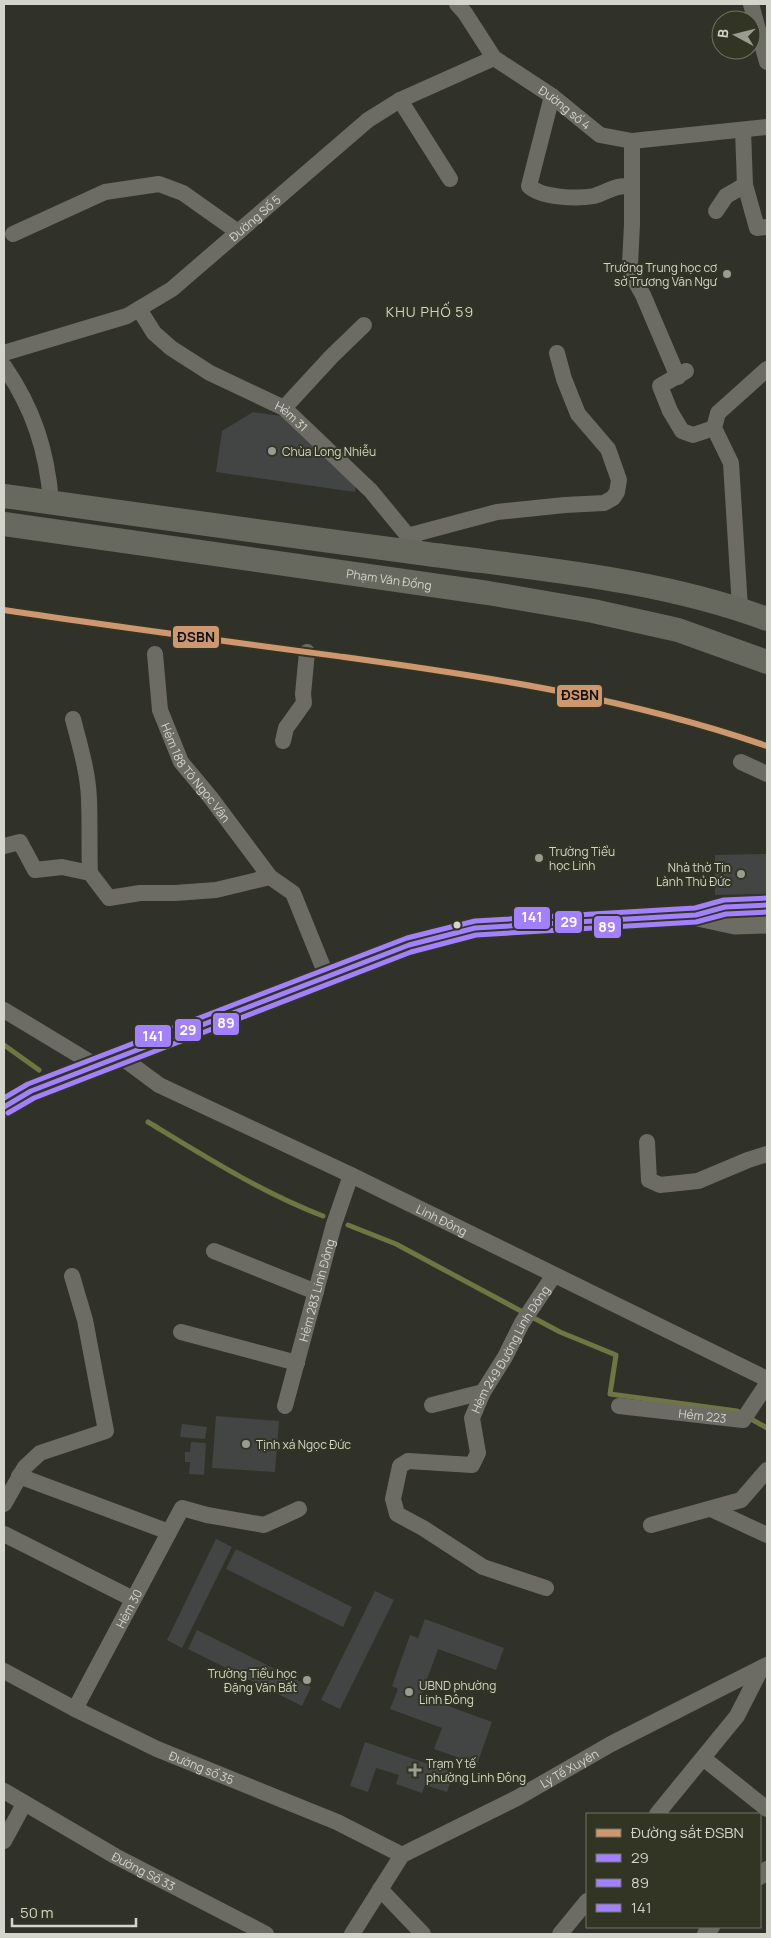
<svg xmlns="http://www.w3.org/2000/svg" width="771" height="1938" font-family="Manrope,sans-serif">
<style>
.lines{fill:none;stroke-linecap:round;stroke-linejoin:round}
.stream{stroke:#6f7642;stroke-width:5}
.building{fill:#424543}
.minor{stroke:#6c6c64;stroke-width:16}
.major{stroke:#6c6c62;stroke-width:21}
.highway{stroke:#67695e;stroke-width:24}
.bus-1-casing{stroke:#333524;stroke-width:9}
.bus-2-casing{stroke:#333524;stroke-width:9}
.bus-3-casing{stroke:#333524;stroke-width:9}
.bus-1{stroke:#a380ff;stroke-width:5}
.bus-2{stroke:#a380ff;stroke-width:5}
.bus-3{stroke:#a380ff;stroke-width:5}
.rail-1-casing{stroke:#333524;stroke-width:10}
.rail-1{stroke:#cd976f;stroke-width:6}
.poi-dot{fill:#9a9c91;stroke:#333524;stroke-width:2}
.bus-dot{fill:#d3d5ca;stroke:#333524;stroke-width:2}
.labels{text-anchor:middle;dominant-baseline:central;stroke-width:4;stroke-linejoin:round;paint-order:stroke}
.street-label{font-size:12px;fill:#d3d5ca;stroke:#333524}
.poi-label{font-size:12px;fill:#d3d5ca;stroke:#333524;text-anchor:start}
.neighbourhood-label{font-size:14px;letter-spacing:1px;fill:#d3d5ca;stroke:#333524}
.line-badge{stroke:#333524;stroke-width:2}
.badge-label{font-size:14px;text-anchor:middle;font-weight:bold;fill:#fff}
.pale-badge-label{font-size:14px;text-anchor:middle;font-weight:bold;fill:#111}
</style>
<rect width="100%" height="100%" fill="#303128"/>
<g class="lines">
<g class="stream">
<polyline points="4,1045 39,1070"/>
<path d="M148,1122c56,34 113,70 175,94"/>
<polyline points="348,1225 396,1244 560,1332 616,1355 610,1394 737,1411 767,1428"/>
</g>
</g>
<g class="building">
<polygon points="253,412 289,417 357,480 355,492 216,472 222,431"/>
<polygon points="767,854 767,894 715,895 715,855"/>
<polygon points="216,1416 279,1421 275,1472 212,1468"/>
<polygon points="182,1424 207,1427 205,1439 180,1437"/>
<polygon points="191,1442 206,1443 204,1475 189,1474 190,1462 185,1462 185,1452 190,1452"/>
<polygon points="216,1539 232,1547 182,1648 167,1640"/>
<polygon points="236,1549 352,1607 343,1627 226,1569"/>
<polygon points="375,1591 394,1600 340,1709 321,1700"/>
<polygon points="425,1619 504,1648 496,1670 438,1649 421,1696 492,1722 477,1764 434,1749 442,1728 390,1709 398,1689 392,1686 410,1635 418,1638"/>
<polygon points="197,1630 311,1687 302,1706 188,1649"/>
<polygon points="365,1742 454,1773 447,1792 425,1785 422,1793 396,1784 399,1775 376,1768 368,1792 350,1786"/>
</g>
<g class="lines">
<g class="minor">
<path id="s1" d="M457,4l8,9 29,45 58,38 48,39 32,6 135,-14"/>
<polyline points="751,4 767,62"/>
<path d="M552,96l-23,90c12,12 49,13 65,10 15,-4 20,-12 37,-9"/>
<polyline points="400,100 450,179"/>
<polyline points="743,130 745,185 757,228 767,227"/>
<polyline points="632,141 632,224 630,265 634,279 643,295 678,377"/>
<polyline points="716,211 726,196 745,185"/>
<polyline points="13,234 105,192 159,184 183,193 238,232"/>
<path id="s2" d="M139,309l15,24 17,15 39,25 74,35 87,83 51,62"/>
<path id="s3" d="M4,353l123,-37 45,-27 196,-169 32,-20 94,-42"/>
<path d="M4,366c29,42 43,84 47,136"/>
<polyline points="686,371 660,386 670,411 682,431 693,435 714,428"/>
<polyline points="284,408 331,357 364,325"/>
<polyline points="407,536 497,512 565,505 604,503 613,498 617,492 619,480 608,449 578,414 564,379 557,353"/>
<polyline points="740,608 731,463 714,428 718,413 767,369"/>
<path id="s4" d="M155,654l5,56 21,52 30,36 59,79 23,16 34,84"/>
<path d="M73,719c7,27 15,53 16,80 1,25 0,50 1,74"/>
<polyline points="283,741 286,728 304,703 303,694 307,652"/>
<polyline points="741,762 767,774"/>
<polyline points="4,846 20,842 35,870 62,867 90,873 109,898 140,893 175,893 216,890 270,877"/>
<polyline points="4,1010 95,1065"/>
<path id="s5" d="M120,1056l39,29 192,90 416,204"/>
<polyline points="647,1142 649,1180 660,1185 698,1181 748,1160 767,1154"/>
<polyline points="214,1251 316,1292"/>
<polyline points="181,1332 297,1363"/>
<polyline points="432,1405 483,1392"/>
<path id="s6" d="M285,1406l49,-182 17,-49"/>
<path id="s7" d="M619,1406l124,14 24,-36"/>
<polyline points="19,1476 169,1532"/>
<polyline points="4,1504 25,1467 40,1453 106,1431 85,1320 72,1276"/>
<polyline points="711,1509 767,1535"/>
<polyline points="651,1525 741,1500 767,1470"/>
<polyline points="4,1534 133,1599"/>
<path id="s8" d="M546,1588l-63,-21 -60,-39 -26,-14 -4,-15 7,-33 8,-5 64,4 6,-12 -6,-35 11,-26 22,-35 17,-34 32,-48"/>
<path id="s9" d="M4,1671l71,38 82,40 180,73 65,33"/>
<path id="s10" d="M75,1709l107,-201 25,7 57,10 35,-16"/>
<polyline points="703,1758 767,1809"/>
<path id="s11" d="M4,1791l111,65 151,78"/>
<polyline points="657,1814 737,1716 761,1669"/>
<polyline points="4,1841 24,1804"/>
<polyline points="760,1877 767,1869"/>
<polyline points="380,1889 423,1934"/>
<path id="s12" d="M352,1934l50,-79 115,-57 94,-54 156,-79"/>
<polyline points="560,1934 587,1901"/>
<polyline points="705,1934 712,1927"/>
</g>
<g class="major">
<polyline points="698,916 735,924 767,923"/>
<polyline points="4,1107 31,1091 409,945 475,928 696,915 725,907 767,905"/>
</g>
<g class="highway">
<path d="M4,496c138,19 277,39 416,57 116,16 237,25 347,66"/>
<path id="s13" d="M4,524l484,69 105,18 85,19 89,32"/>
</g>
<defs>
<polyline id="bus-1" points="4,1107 31,1091 409,945 475,928 696,915 725,907 767,905"/>
<polyline id="bus-2" points="8,1113 34,1098 411,952 476,935 696,922 726,914 767,912"/>
<polyline id="bus-3" points="4,1098 28,1084 407,938 475,921 695,908 724,900 767,898"/>
</defs>
<use href="#bus-1" class="bus-1-casing"/>
<use href="#bus-2" class="bus-2-casing"/>
<use href="#bus-3" class="bus-3-casing"/>
<use href="#bus-1" class="bus-1"/>
<use href="#bus-2" class="bus-2"/>
<use href="#bus-3" class="bus-3"/>
<defs>
<path id="rail-1" d="M4,610c113,17 227,32 340,47 146,20 283,41 423,89"/>
</defs>
<use href="#rail-1" class="rail-1-casing"/>
<use href="#rail-1" class="rail-1"/>
</g>
<g class="poi-dot">
<circle cx="727" cy="274" r="5"/>
<circle cx="272" cy="451" r="5"/>
<circle cx="539" cy="858" r="5"/>
<circle cx="741" cy="874" r="5"/>
<circle cx="246" cy="1444" r="5"/>
<circle cx="307" cy="1680" r="5"/>
<circle cx="409" cy="1692" r="5"/>
<path d="M412.5 1762.5h5v5h5v5h-5v5h-5v-5h-5v-5h5z"/>
</g>
<circle class="bus-dot" cx="457" cy="925" r="4.5"/>
<g class="labels">
<g class="street-label">
<text stroke="none"><textPath href="#s1" startOffset="152">Đường số 4</textPath></text>
<text stroke="none"><textPath href="#s3" startOffset="290">Đường Số 5</textPath></text>
<text stroke="none"><textPath href="#s2" startOffset="190">Hẻm 31</textPath></text>
<text stroke="none"><textPath href="#s13" startOffset="389">Phạm Văn Đồng</textPath></text>
<text stroke="none"><textPath href="#s4" startOffset="129">Hẻm 188 Tô Ngọc Vân</textPath></text>
<text stroke="none"><textPath href="#s5" startOffset="362">Linh Đông</textPath></text>
<text stroke="none"><textPath href="#s6" startOffset="120">Hẻm 283 Linh Đông</textPath></text>
<text stroke="none"><textPath href="#s8" startOffset="418">Hẻm 249 Đường Linh Đông</textPath></text>
<text stroke="none"><textPath href="#s7" startOffset="84">Hẻm 223</textPath></text>
<text stroke="none"><textPath href="#s10" startOffset="114">Hẻm 30</textPath></text>
<text stroke="none"><textPath href="#s9" startOffset="220">Đường số 35</textPath></text>
<text stroke="none"><textPath href="#s12" startOffset="282">Lý Tế Xuyên</textPath></text>
<text stroke="none"><textPath href="#s11" startOffset="161">Đường Số 33</textPath></text>
</g>
<g class="poi-label">
<text x="717" y="267" text-anchor="end">Trường Trung học cơ<tspan x="717" dy="14">sở Trương Văn Ngư</tspan></text>
<text x="282" y="451">Chùa Long Nhiễu</text>
<text x="549" y="851">Trường Tiểu<tspan x="549" dy="14">học Linh</tspan></text>
<text x="731" y="867" text-anchor="end">Nhà thờ Tin<tspan x="731" dy="14">Lành Thủ Đức</tspan></text>
<text x="256" y="1444">Tịnh xá Ngọc Đức</text>
<text x="297" y="1673" text-anchor="end">Trường Tiểu học<tspan x="297" dy="14">Đặng Văn Bất</tspan></text>
<text x="419" y="1685">UBND phường<tspan x="419" dy="14">Linh Đông</tspan></text>
<text x="426" y="1763">Trạm Y tế<tspan x="426" dy="14">phường Linh Đông</tspan></text>
</g>
<g class="neighbourhood-label">
<text x="430" y="311">KHU PHỐ 59</text>
</g>
</g>
<g class="line-badge">
<rect x="172" y="625" width="48" height="24" rx="5" fill="#cd976f"/>
<rect x="556" y="684" width="47" height="24" rx="5" fill="#cd976f"/>
<rect x="513" y="906" width="38" height="24" rx="5" fill="#a380ff"/>
<rect x="554" y="910" width="29" height="24" rx="5" fill="#a380ff"/>
<rect x="593" y="915" width="29" height="24" rx="5" fill="#a380ff"/>
<rect x="212" y="1012" width="28" height="24" rx="5" fill="#a380ff"/>
<rect x="174" y="1018" width="28" height="24" rx="5" fill="#a380ff"/>
<rect x="134" y="1024" width="38" height="24" rx="5" fill="#a380ff"/>
</g>
<g class="badge-label">
<text x="532" y="922">141</text>
<text x="569" y="927">29</text>
<text x="607" y="932">89</text>
<text x="226" y="1028">89</text>
<text x="188" y="1035">29</text>
<text x="153" y="1041">141</text>
</g>
<g class="pale-badge-label">
<text x="196" y="642">ĐSBN</text>
<text x="580" y="700">ĐSBN</text>
</g>
<rect width="771" height="1938" fill="none" stroke="#d3d5ca" stroke-width="10"/>
<rect x="586" y="1813" width="175" height="115" fill="#333524" stroke="#737566"/>
<rect x="596" y="1829" width="25" height="8" fill="#cd976f" stroke="#737566"/>
<text x="631" y="1838" font-size="15" fill="#d3d5ca">Đường sắt ĐSBN</text>
<rect x="596" y="1854" width="25" height="8" fill="#a380ff" stroke="#737566"/>
<text x="631" y="1863" font-size="15" fill="#d3d5ca">29</text>
<rect x="596" y="1879" width="25" height="8" fill="#a380ff" stroke="#737566"/>
<text x="631" y="1888" font-size="15" fill="#d3d5ca">89</text>
<rect x="596" y="1904" width="25" height="8" fill="#a380ff" stroke="#737566"/>
<text x="631" y="1913" font-size="15" fill="#d3d5ca">141</text>
<g transform="translate(736 35) rotate(277)"><circle r="24" fill="#333524" stroke="#737566"/>
<path d="M0-4L9 19L0 12L-9 19Z" fill="#9a9c91"/>
<text y="-8" font-size="14" font-weight="bold" text-anchor="middle" fill="#d3d5ca">B</text>
</g>
<path d="M12 1918v8h124v-8" fill="none" stroke="#d3d5ca" stroke-width="2.5"/>
<text x="20" y="1918" font-size="15" fill="#d3d5ca" stroke="#333524" stroke-width="4" paint-order="stroke">50 m</text>
</svg>
